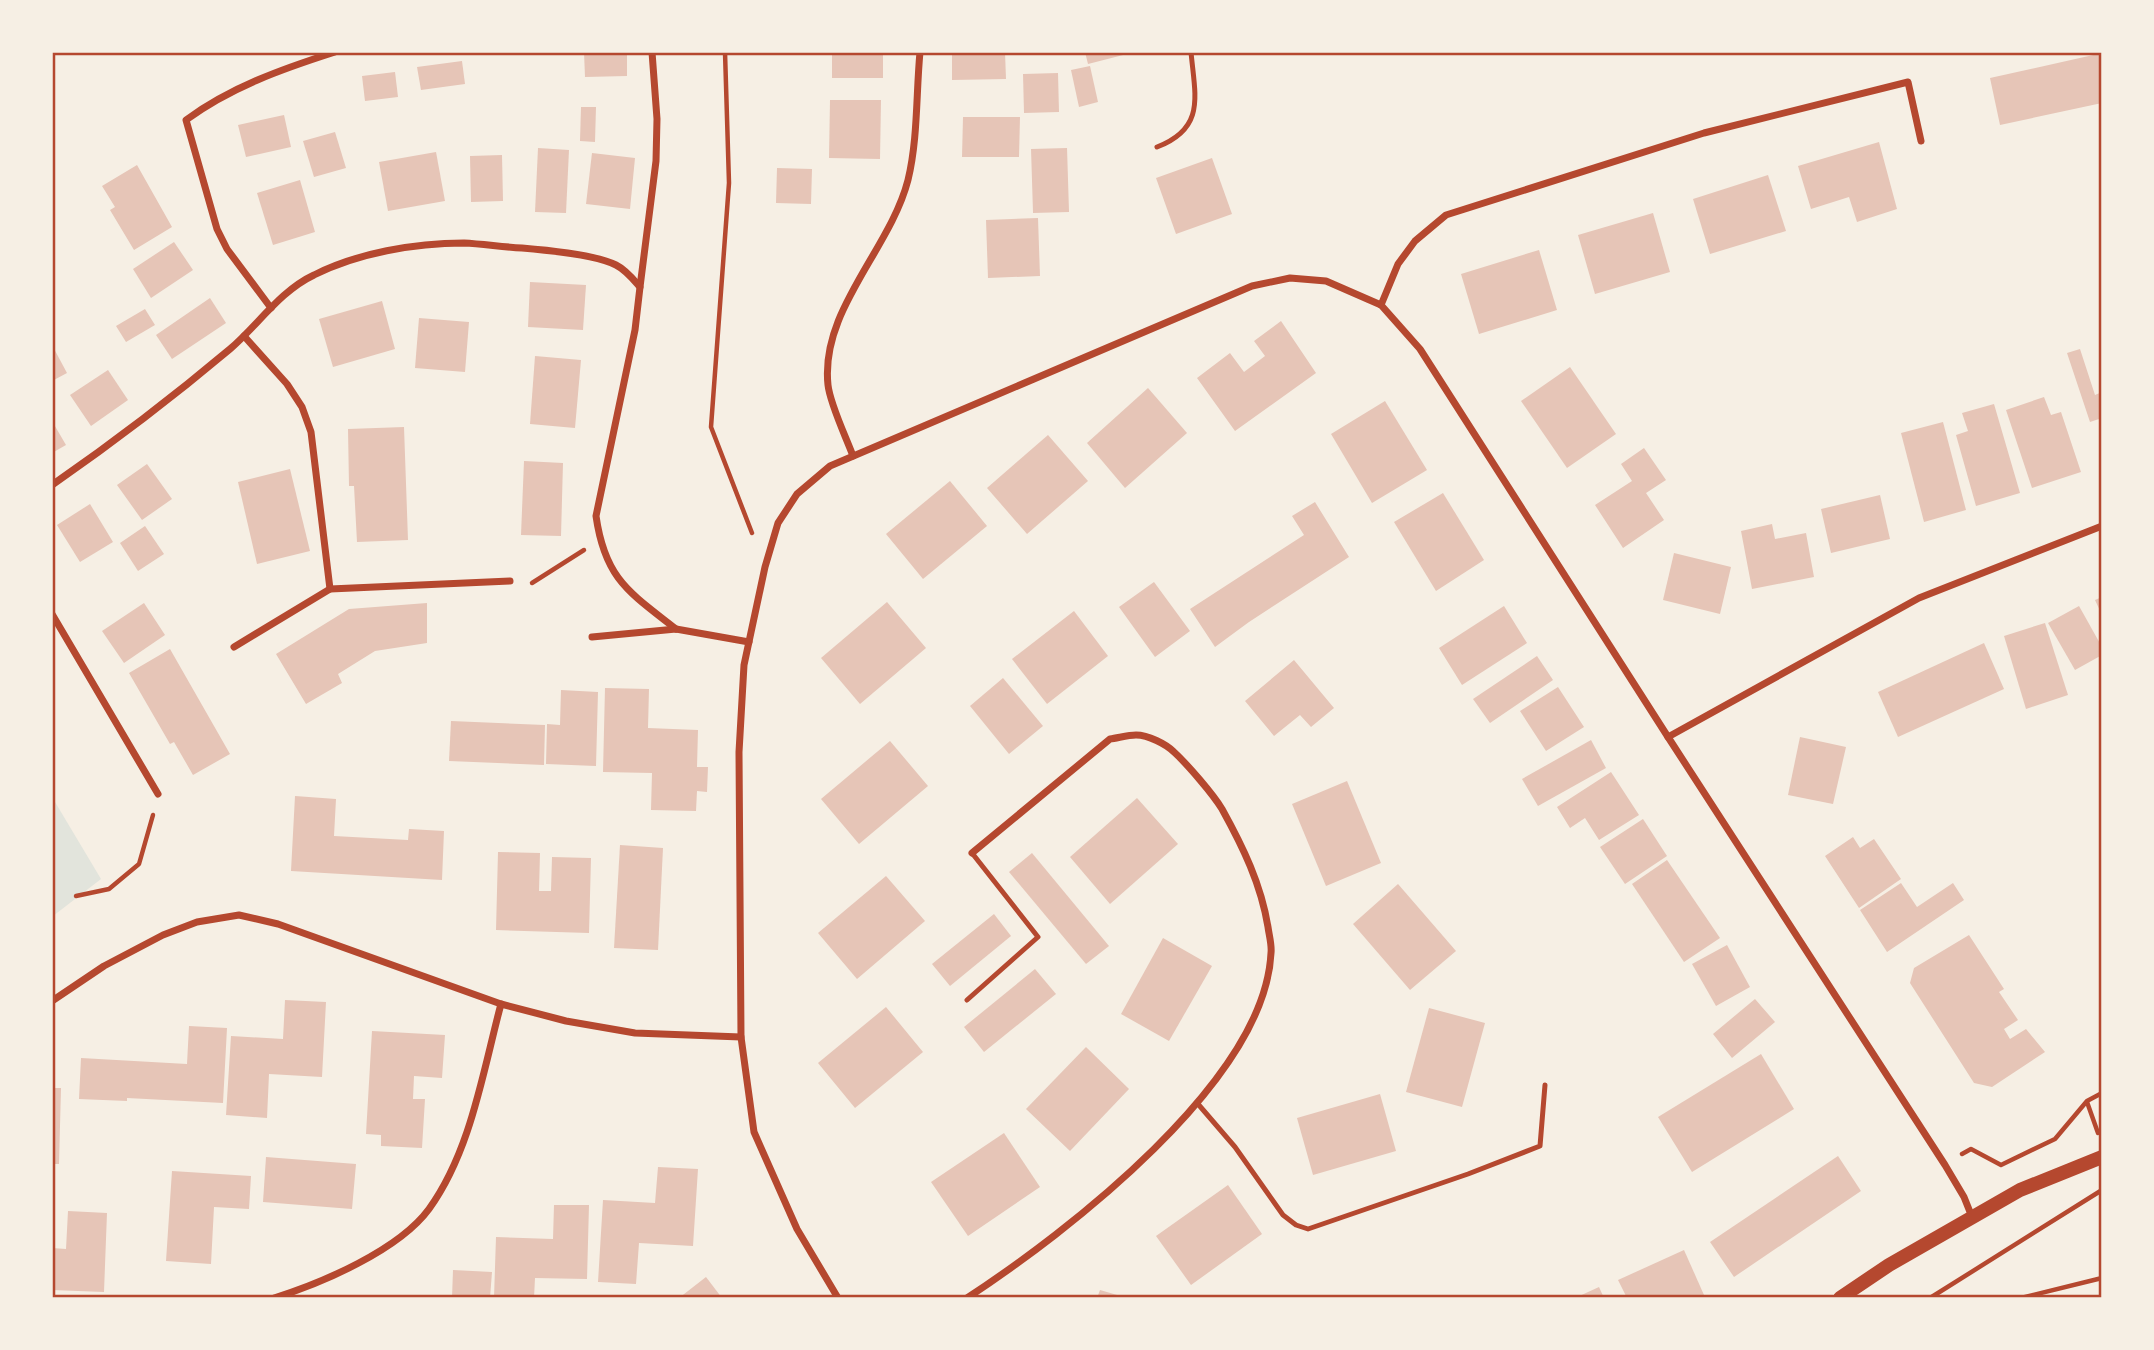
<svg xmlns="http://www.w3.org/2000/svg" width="2154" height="1350" font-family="Quicksand,sans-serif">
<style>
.green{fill:#e2e4dc}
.building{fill:#e6c5b7}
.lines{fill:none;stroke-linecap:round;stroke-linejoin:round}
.path{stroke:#b5482f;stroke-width:4.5}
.service{stroke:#b5482f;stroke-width:5}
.minor{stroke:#b5482f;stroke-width:7}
.secondary{stroke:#b5482f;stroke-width:14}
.neatline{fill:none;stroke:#b5482f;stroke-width:2.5}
</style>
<rect width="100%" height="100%" fill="#f6efe4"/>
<polygon class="green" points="52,797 101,879 53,916 52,916"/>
<g class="building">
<polygon points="584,52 627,52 627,76 585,77"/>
<rect x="832" y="52" width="51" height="26"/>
<polygon points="952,52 1005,52 1006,79 952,80"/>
<polygon points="1085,52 1131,52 1131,53 1088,64"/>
<polygon points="2102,53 2102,103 2000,125 1990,78"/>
<polygon points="462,61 465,84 421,90 417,67"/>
<polygon points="1090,66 1098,102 1079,107 1071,70"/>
<polygon points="395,72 398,97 365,101 362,76"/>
<polygon points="1058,73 1059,112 1024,113 1023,74"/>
<polygon points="830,100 881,100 880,159 829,158"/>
<polygon points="581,107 596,107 595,142 580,141"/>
<polygon points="284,115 291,147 246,157 238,125"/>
<polygon points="963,117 1020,117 1019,157 962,157"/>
<polygon points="335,132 346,168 314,177 303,141"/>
<polygon points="1879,142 1897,209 1857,222 1849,197 1811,209 1798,166"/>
<polygon points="538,148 569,150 566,213 535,212"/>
<polygon points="1067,148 1069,212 1033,213 1031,149"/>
<polygon points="436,152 445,201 388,211 379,162"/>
<polygon points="592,153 635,158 630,209 586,204"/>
<polygon points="502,155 503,201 471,202 470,156"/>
<polygon points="1212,158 1232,214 1176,234 1156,178"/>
<polygon points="137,165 172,227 134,250 110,210 115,207 102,186"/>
<polygon points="777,168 812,169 811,204 776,203"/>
<polygon points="1768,175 1786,231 1710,254 1693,199"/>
<polygon points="300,180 315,232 273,245 257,193"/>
<polygon points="1653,213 1670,272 1595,294 1578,235"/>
<polygon points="1038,218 1040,276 988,278 986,220"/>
<polygon points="174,242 193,270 151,298 133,269"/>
<polygon points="1539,250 1557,310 1479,334 1461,274"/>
<polygon points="530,282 586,285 583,330 528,327"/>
<polygon points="210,298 226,323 172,359 156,335"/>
<polygon points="382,301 395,349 333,367 319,319"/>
<polygon points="145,309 155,325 126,342 116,326"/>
<polygon points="419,318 469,322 465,372 415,368"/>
<polygon points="1281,321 1316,373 1235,431 1197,378 1230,353 1244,372 1265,356 1254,341"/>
<polygon points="52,345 67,373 52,381"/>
<polygon points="2080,349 2095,395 2102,392 2102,418 2090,422 2067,353"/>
<polygon points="535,356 581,360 575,428 530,424"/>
<polygon points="1570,367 1616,434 1567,468 1521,401"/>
<polygon points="108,370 128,400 91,426 70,395"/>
<polygon points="1148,388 1187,433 1125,488 1087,443"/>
<polygon points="2044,397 2051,415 2061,412 2081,472 2032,488 2006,410"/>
<polygon points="1385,401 1427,470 1372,503 1331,434"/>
<polygon points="1994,404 2020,493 1976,506 1956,435 1968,431 1962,413"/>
<polygon points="52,421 66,445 52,453"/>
<polygon points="1943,422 1966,510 1924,522 1901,433"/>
<polygon points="404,427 408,540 357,542 354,486 349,486 348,429"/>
<polygon points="1048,435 1088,481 1027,534 987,488"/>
<polygon points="1644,448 1666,480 1646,493 1664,520 1623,548 1595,505 1632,481 1621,464"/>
<polygon points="524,461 563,463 561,536 521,535"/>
<polygon points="147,464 172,499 142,520 117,485"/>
<polygon points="290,469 310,551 257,564 238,482"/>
<polygon points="950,481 987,526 923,579 886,534"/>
<polygon points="1443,493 1484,560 1436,591 1394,522"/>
<polygon points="1880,495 1890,539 1831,553 1821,509"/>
<polygon points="1315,502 1349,557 1249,622 1215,647 1190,609 1304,535 1292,516"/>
<polygon points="90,504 113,542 80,562 57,525"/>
<polygon points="1772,524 1775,539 1806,533 1814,577 1752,589 1741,531"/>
<polygon points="145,526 164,554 138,571 120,543"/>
<polygon points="1674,553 1731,567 1720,614 1663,600"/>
<polygon points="1154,582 1190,631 1155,657 1119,607"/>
<polygon points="2102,597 2102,615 2095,600"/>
<polygon points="887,602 926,648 860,704 821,658"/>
<polygon points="144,603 165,635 124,663 102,631"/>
<polygon points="427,603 427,643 375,651 338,674 342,683 306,704 276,654 349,609"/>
<polygon points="1504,606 1527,643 1462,685 1439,648"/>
<polygon points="2079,606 2102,647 2102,655 2075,670 2048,623"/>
<polygon points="1074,611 1108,656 1047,704 1012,659"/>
<polygon points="2045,623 2068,695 2026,709 2004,636"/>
<polygon points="1984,643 2004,689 1898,737 1878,692"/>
<polygon points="170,649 230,754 193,775 174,742 170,744 129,673"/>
<polygon points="1537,656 1553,680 1490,723 1473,699"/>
<polygon points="1294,660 1334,708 1311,727 1300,715 1274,736 1245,701"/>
<polygon points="1003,678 1043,726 1009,754 970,706"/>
<polygon points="1558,687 1584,727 1546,751 1520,711"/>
<polygon points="605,688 649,689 648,728 698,730 697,767 708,767 707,792 697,791 696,811 651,810 652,773 603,772"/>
<polygon points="561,690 598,692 596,766 546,764 547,724 560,725"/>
<polygon points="451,721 545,725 544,765 449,761"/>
<polygon points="1800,737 1846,747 1833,804 1788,795"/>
<polygon points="1591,740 1606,768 1538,806 1522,779"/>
<polygon points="890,741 928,786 859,844 821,799"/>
<polygon points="1611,772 1639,815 1599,840 1585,818 1570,828 1557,807"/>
<polygon points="1347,781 1381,863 1326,886 1292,804"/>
<polygon points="295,796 336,799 334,836 408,840 409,829 444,831 442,880 291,871"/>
<polygon points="1137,798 1178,844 1110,904 1070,857"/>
<polygon points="1643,819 1667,856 1625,884 1600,847"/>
<polygon points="1853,837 1860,848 1874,839 1901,879 1859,908 1825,856"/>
<polygon points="620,845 663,848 658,950 614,948"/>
<polygon points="498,852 540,853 539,891 551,891 552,857 591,858 589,933 496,930"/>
<polygon points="1032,853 1109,946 1086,964 1009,872"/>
<polygon points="1667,860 1720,938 1684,962 1632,884"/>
<polygon points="886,876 925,921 857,979 818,933"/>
<polygon points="1901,883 1917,907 1953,883 1964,900 1887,952 1860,910"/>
<polygon points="1398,884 1456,951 1410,990 1353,924"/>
<polygon points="994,914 1011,936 950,986 932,964"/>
<polygon points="1969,935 2004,989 1999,992 2018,1020 2004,1029 2010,1039 2026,1029 2045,1052 1992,1087 1974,1083 1910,983 1914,968"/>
<polygon points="1163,938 1212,966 1169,1041 1121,1014"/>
<polygon points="1727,945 1750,987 1716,1006 1692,964"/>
<polygon points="1035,969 1056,994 984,1052 964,1027"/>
<polygon points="1755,999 1775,1022 1732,1058 1713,1034"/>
<polygon points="285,1000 326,1002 322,1077 269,1074 267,1118 226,1115 231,1036 283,1039"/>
<polygon points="886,1007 923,1052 855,1108 818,1063"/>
<polygon points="1429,1008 1485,1023 1462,1107 1406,1092"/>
<polygon points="189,1026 227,1028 223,1103 127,1098 127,1101 79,1099 81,1058 187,1064"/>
<polygon points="372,1031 445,1035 442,1078 414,1076 413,1099 425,1099 422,1148 381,1146 381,1135 366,1134"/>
<polygon points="1086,1047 1129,1089 1070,1151 1026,1109"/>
<polygon points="1761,1054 1794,1109 1692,1172 1658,1117"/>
<polygon points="52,1088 61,1088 59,1164 52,1164"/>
<polygon points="1380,1094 1396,1151 1313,1175 1297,1118"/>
<polygon points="1004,1133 1040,1187 968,1236 931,1182"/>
<polygon points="1838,1156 1861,1191 1734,1277 1710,1242"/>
<polygon points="266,1157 356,1164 352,1209 263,1202"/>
<polygon points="658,1167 698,1169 693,1246 639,1243 636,1284 598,1282 603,1200 655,1203"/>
<polygon points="172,1171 251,1176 249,1209 214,1207 211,1264 166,1261"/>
<polygon points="1228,1185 1262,1234 1191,1285 1156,1236"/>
<polygon points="554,1205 589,1205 587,1279 535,1278 534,1298 494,1298 496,1237 553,1239"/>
<polygon points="68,1211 107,1213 104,1292 52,1290 52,1248 66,1249"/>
<polygon points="1684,1250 1704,1295 1699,1298 1627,1298 1618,1280"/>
<polygon points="453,1270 492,1272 490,1298 452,1298"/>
<polygon points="706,1277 722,1298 679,1298"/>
<polygon points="1599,1287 1604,1298 1575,1298"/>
<polygon points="1100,1290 1124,1297 1123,1298 1097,1298"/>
</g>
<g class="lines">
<g class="path">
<polyline points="725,52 729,183 711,427 752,533"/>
<polyline points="532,583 584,550"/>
<polyline points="76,896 109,889 139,864 153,815"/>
<polyline points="2087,1102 2098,1133"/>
<polyline points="1962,1154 1971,1149 2001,1165 2055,1139 2087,1101 2102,1093"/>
<polyline points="1930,1298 2102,1190"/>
<polyline points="2021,1298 2102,1278"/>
</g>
<g class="service">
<path d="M1157,147c49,-19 38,-51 34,-95"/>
<polyline points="967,1000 1038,937 972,853"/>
<polyline points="1198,1104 1235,1147 1283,1215 1296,1225 1308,1229 1468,1174 1540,1146 1545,1085"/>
</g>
<g class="minor">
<polyline points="640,287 656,161 657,119 652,52"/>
<polyline points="1381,305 1398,264 1415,241 1446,215 1704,133 1908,82 1921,141"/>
<path d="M271,308l-44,-59 -10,-20 -31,-109c45,-33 96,-51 149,-68"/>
<polyline points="244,336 287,384 302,407 311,432 330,589 510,581"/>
<path d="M853,456c-7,-19 -23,-52 -25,-71 -8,-75 62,-135 80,-205 10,-41 8,-86 12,-128"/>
<path d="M52,485c62,-43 121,-88 178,-136 28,-24 50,-58 84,-74 43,-22 101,-32 150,-32 19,1 39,4 58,5 24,2 74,7 94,17 10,5 17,14 24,22l-5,43 -39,186c9,63 33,76 80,113"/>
<polyline points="52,614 158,794"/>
<polyline points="592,637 676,629 749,642"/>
<polyline points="234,647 330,589"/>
<polyline points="1668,737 1919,598 2102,526"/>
<polyline points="52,1001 104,966 163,935 197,922 239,915 278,924 501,1004 566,1021 635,1033 741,1037"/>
<path d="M274,1298c48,-15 125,-48 155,-89 42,-58 54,-138 72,-205"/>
<polyline points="838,1298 797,1229 754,1132 741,1037 739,752 744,665 765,567 778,523 797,494 830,466 1252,286 1290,278 1326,281 1381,305 1420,349 1668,737 1945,1165 1964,1197 1972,1217"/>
<path d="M967,1298c99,-65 298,-217 304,-345 1,-8 -2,-18 -3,-26 -7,-43 -25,-80 -46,-118 -9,-15 -35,-45 -48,-57 -8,-8 -26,-17 -38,-17 -8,0 -18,3 -26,4l-138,114"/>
</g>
<polyline class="secondary" points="1840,1298 1889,1265 2020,1190 2102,1157"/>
</g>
<rect width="2154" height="1350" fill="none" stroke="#f6efe4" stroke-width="108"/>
<rect x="54" y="54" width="2046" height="1242" class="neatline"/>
</svg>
